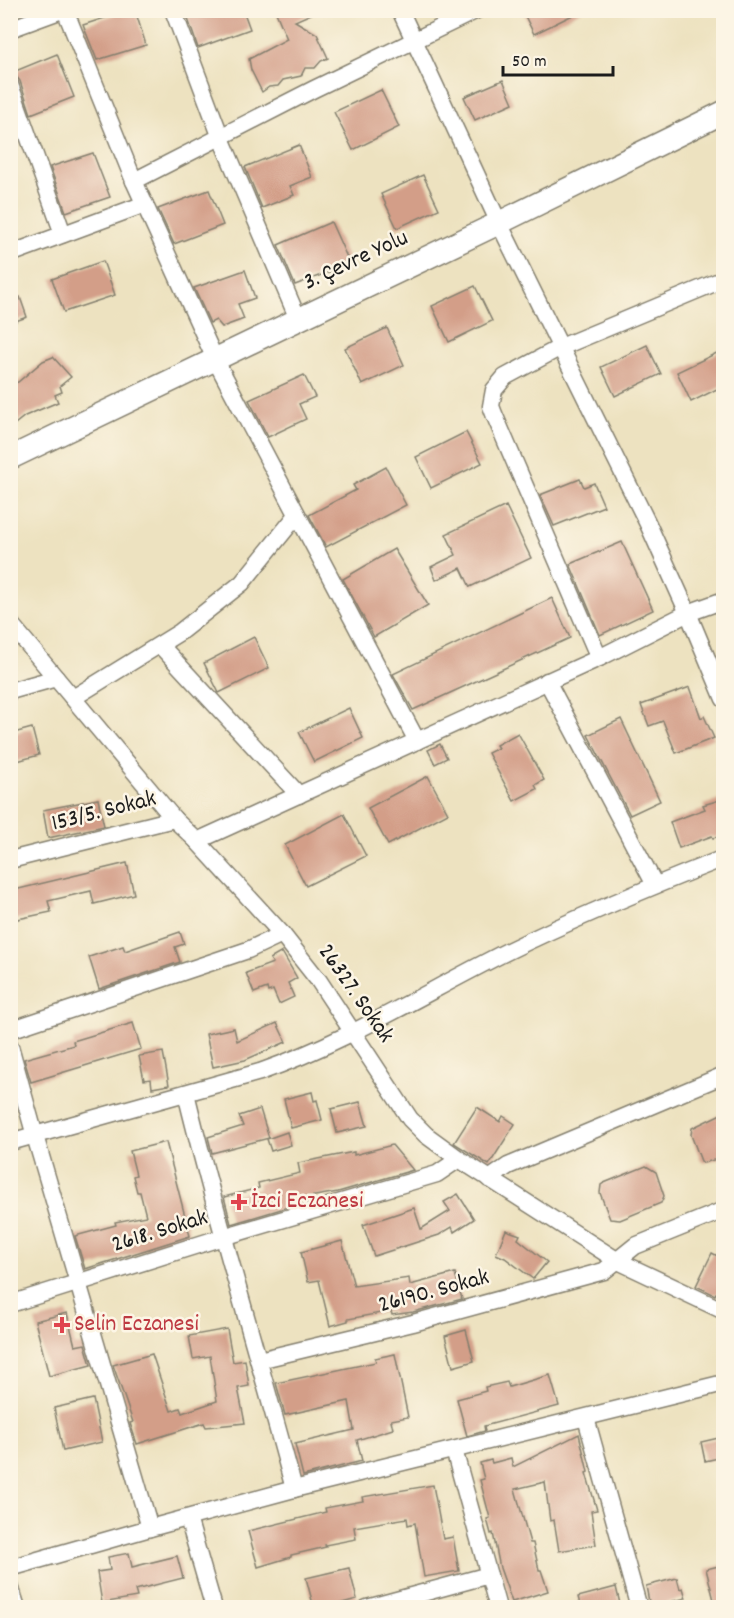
<svg xmlns="http://www.w3.org/2000/svg" width="734" height="1618" font-family="Dekko,sans-serif">
<style>
.building{fill:#d39e88}
.lines{fill:none;stroke-linecap:round;stroke-linejoin:round}
.minor-casing{stroke:#847f6e;stroke-width:19}
.secondary-casing{stroke:#847f6e;stroke-width:25}
.minor{stroke:#fff;stroke-width:16}
.secondary{stroke:#fff;stroke-width:22}
.health-dot{fill:#e0444e;stroke:#fcf5e5;stroke-width:2}
.labels{text-anchor:middle;dominant-baseline:central;stroke-width:5;stroke-linejoin:round;paint-order:stroke}
.street-label{font-size:24px;fill:#1c1c1c;stroke:#fcf5e5}
.health-label{font-size:24px;fill:#be3a42;stroke:#fcf5e5;text-anchor:start}
</style>
<rect width="100%" height="100%" fill="#fcf5e5"/>
<filter id="ink" filterUnits="userSpaceOnUse"><feTurbulence type="fractalNoise" baseFrequency=".0167" numOctaves="2"/><feDisplacementMap in="SourceGraphic" scale="12" xChannelSelector="R" yChannelSelector="G"/><feConvolveMatrix kernelMatrix="1 2 1 2 8 2 1 2 1" color-interpolation-filters="sRGB"/></filter>
<filter id="wash" filterUnits="userSpaceOnUse"><feTurbulence type="fractalNoise" baseFrequency=".008" numOctaves="4" result="noise"/><feDisplacementMap in="SourceGraphic" scale="24" xChannelSelector="R" yChannelSelector="G"/><feGaussianBlur stdDeviation="1.35" result="paint"/><feColorMatrix in="noise" values="0 0 0 0 0 0 0 0 0 0 0 0 0 0 0 0 0 1.4 0 .05"/><feComposite in="paint" operator="in"/></filter>
<g filter="url(#wash)">
<rect width="100%" height="100%" fill="#ede2c0"/>
<g id="blocks">
<g class="building">
<polygon points="129,10 135,10 146,45 97,60 83,25"/>
<polygon points="185,10 243,10 250,29 198,48"/>
<polygon points="275,10 320,10 295,21 317,34 328,58 321,61 315,68 305,68 301,76 283,80 278,86 269,87 262,92 251,70 249,59 287,39"/>
<polygon points="532,10 583,10 534,34 524,14"/>
<polygon points="57,54 74,97 31,114 20,81 13,72"/>
<polygon points="503,80 513,103 475,120 464,97"/>
<polygon points="381,90 399,127 353,150 334,112"/>
<polygon points="299,145 312,177 290,186 294,195 262,208 245,167"/>
<polygon points="93,153 110,197 66,212 50,167"/>
<polygon points="423,175 439,209 397,228 381,194"/>
<polygon points="209,190 223,225 174,244 158,209"/>
<polygon points="331,222 350,264 295,285 278,245"/>
<polygon points="103,261 115,295 64,312 52,279"/>
<polygon points="245,270 255,298 238,304 244,319 222,327 216,320 210,323 194,288"/>
<polygon points="475,286 492,321 449,342 432,306"/>
<polygon points="20,297 27,317 10,323 10,300"/>
<polygon points="387,328 404,365 362,385 345,348"/>
<polygon points="647,345 661,374 615,396 601,367"/>
<polygon points="723,350 723,386 691,402 677,372"/>
<polygon points="53,357 71,377 60,386 62,392 55,395 58,402 25,416 10,428 10,384 18,382 43,361"/>
<polygon points="304,375 315,397 299,404 306,419 268,437 249,400"/>
<polygon points="466,432 482,463 431,488 416,457"/>
<polygon points="386,467 406,505 326,547 309,515 356,490 353,485"/>
<polygon points="580,479 584,487 594,483 604,506 554,526 540,495"/>
<polygon points="506,506 531,558 470,587 461,568 436,580 431,567 456,555 446,534"/>
<polygon points="622,542 653,610 600,635 570,564"/>
<polygon points="394,549 428,605 374,637 343,579"/>
<polygon points="552,598 570,638 413,710 393,674"/>
<polygon points="254,637 269,668 219,693 204,663"/>
<polygon points="690,687 701,718 704,716 714,738 676,753 663,721 649,726 641,705"/>
<polygon points="349,708 363,738 314,762 299,732"/>
<polygon points="621,719 660,801 630,815 588,735"/>
<polygon points="32,728 39,755 10,763 10,734"/>
<polygon points="518,733 544,780 535,785 537,789 514,801 488,753 498,748 496,745"/>
<polygon points="440,744 447,758 435,764 428,750"/>
<polygon points="428,776 448,813 388,845 368,808"/>
<polygon points="98,799 104,826 48,838 43,810"/>
<polygon points="723,799 723,835 713,838 712,836 679,848 670,822 705,809 703,805"/>
<polygon points="344,814 366,856 306,886 285,845"/>
<polygon points="127,863 134,894 94,904 91,891 48,901 51,912 13,920 10,908 10,891"/>
<polygon points="180,932 184,944 175,947 180,962 99,989 89,957 123,946 125,951"/>
<polygon points="282,952 297,978 288,983 294,997 279,1004 273,990 268,992 267,988 254,993 246,973 273,963 270,959"/>
<polygon points="133,1023 141,1049 31,1082 24,1059 74,1045 73,1041"/>
<polygon points="277,1023 286,1042 245,1060 213,1067 206,1034 234,1028 237,1041"/>
<polygon points="163,1052 169,1085 152,1088 151,1079 144,1080 139,1056"/>
<polygon points="312,1092 314,1101 317,1100 322,1120 291,1128 284,1099"/>
<polygon points="360,1102 367,1126 337,1133 331,1109"/>
<polygon points="477,1107 500,1122 503,1116 515,1124 489,1165 454,1143"/>
<polygon points="260,1109 269,1138 212,1153 208,1137 243,1126 239,1116"/>
<polygon points="723,1113 723,1157 704,1163 701,1161 691,1135 692,1128"/>
<polygon points="287,1132 291,1145 271,1151 267,1139"/>
<polygon points="166,1142 190,1236 85,1269 75,1236 116,1225 115,1222 146,1216 140,1192 137,1192 133,1176 136,1175 130,1151"/>
<polygon points="392,1145 413,1170 338,1192 297,1199 298,1204 231,1224 224,1197 259,1188 258,1183 300,1173 298,1163 354,1152 354,1155"/>
<polygon points="646,1166 656,1172 664,1196 661,1203 620,1220 610,1219 600,1193 601,1185 604,1183"/>
<polygon points="458,1194 474,1219 454,1232 452,1227 439,1235 374,1256 363,1225 414,1208 421,1229 450,1211 444,1202"/>
<polygon points="506,1230 520,1235 518,1239 547,1262 533,1279 505,1258 496,1254"/>
<polygon points="342,1241 354,1286 409,1278 410,1285 455,1273 462,1299 413,1312 392,1315 391,1311 348,1319 348,1321 330,1326 319,1280 308,1282 301,1252"/>
<polygon points="712,1253 723,1259 723,1296 716,1293 715,1295 696,1286"/>
<polygon points="67,1313 75,1346 85,1344 91,1365 49,1376 35,1321"/>
<polygon points="227,1329 233,1362 245,1360 249,1386 238,1388 245,1423 206,1427 204,1423 137,1444 130,1423 133,1422 113,1365 152,1354 171,1411 180,1408 182,1413 217,1401 210,1356 193,1359 189,1336"/>
<polygon points="466,1330 474,1361 453,1367 445,1336"/>
<polygon points="395,1354 408,1417 391,1420 393,1429 357,1440 362,1461 303,1476 295,1444 354,1430 349,1401 285,1415 276,1383 376,1362 375,1358"/>
<polygon points="550,1375 559,1406 484,1426 485,1431 467,1436 457,1399 486,1391 485,1387 507,1382 509,1387"/>
<polygon points="93,1399 102,1442 63,1451 54,1408"/>
<polygon points="579,1434 588,1472 586,1473 597,1510 591,1511 596,1545 559,1551 554,1520 550,1521 545,1482 515,1489 530,1543 533,1543 539,1570 541,1570 548,1591 512,1602 500,1568 493,1533 491,1534 487,1519 490,1518 480,1480 484,1479 480,1463 491,1460 492,1463 511,1458 513,1467"/>
<polygon points="723,1437 723,1457 705,1461 701,1442"/>
<polygon points="433,1485 443,1539 453,1537 459,1571 424,1577 415,1523 408,1525 407,1518 354,1527 356,1539 325,1545 326,1547 291,1555 291,1557 258,1567 248,1531 326,1512 325,1508 363,1501 362,1497"/>
<polygon points="129,1553 132,1567 177,1556 183,1578 135,1590 137,1597 102,1603 97,1572 110,1570 108,1557"/>
<polygon points="723,1565 723,1608 716,1608 706,1569"/>
<polygon points="349,1568 357,1599 324,1608 314,1608 306,1578"/>
<polygon points="677,1578 680,1589 683,1588 686,1598 650,1607 646,1586"/>
<polygon points="616,1587 621,1608 581,1608 578,1597"/>
</g>
</g>
</g>
<g filter="url(#ink)">
<use href="#blocks" fill-opacity="0" stroke="#847f6e" stroke-width="1.5"/>
<g class="lines">
<defs>
<g id="minor">
<polyline points="65,10 134,181 215,359 417,741"/>
<polyline points="173,10 221,138 298,319"/>
<polyline points="400,10 499,223 648,524 688,613 724,699"/>
<polyline points="10,29 62,10"/>
<polyline points="10,85 63,234"/>
<polyline points="134,181 314,89 477,10"/>
<polyline points="10,254 145,204"/>
<polyline points="10,623 174,819 197,841 282,934 319,981 410,1119 426,1135 459,1159 618,1261 724,1311"/>
<polyline points="160,645 299,795"/>
<polyline points="599,658 494,414 491,406 494,390 505,377 561,347 724,279"/>
<polyline points="547,681 655,885"/>
<polyline points="10,691 56,678"/>
<polyline points="73,698 180,632 242,583 297,515"/>
<polyline points="197,841 599,658 688,613 724,600"/>
<polyline points="10,860 174,819"/>
<polyline points="10,1030 248,950 282,934"/>
<polyline points="10,1046 35,1136 150,1528"/>
<path d="M186,1093c32,133 73,264 108,396"/>
<path d="M10,1142l250,-70c86,-30 164,-79 246,-120 71,-35 144,-65 218,-94"/>
<polyline points="489,1179 508,1166 724,1075"/>
<polyline points="10,1304 223,1237 437,1174 459,1159"/>
<polyline points="259,1360 413,1323 604,1271 635,1246 724,1210"/>
<polyline points="586,1418 639,1608"/>
<polyline points="454,1450 498,1608"/>
<polyline points="188,1518 214,1608"/>
<polyline points="10,1568 150,1528 294,1489 724,1383"/>
<polyline points="10,1586 17,1608"/>
<polyline points="367,1608 489,1575"/>
</g>
<polyline id="secondary" points="10,458 499,223 724,112"/>
</defs>
<use href="#minor" class="minor-casing"/>
<use href="#secondary" class="secondary-casing"/>
<use href="#minor" class="minor"/>
<use href="#secondary" class="secondary"/>
</g>
</g>
<g class="health-dot">
<path d="M236 1193h6v6h6v6h-6v6h-6v-6h-6v-6h6z"/>
<path d="M59 1316h6v6h6v6h-6v6h-6v-6h-6v-6h6z"/>
</g>
<g class="labels">
<g class="street-label">
<text transform="translate(356 261) rotate(-25)">3. Çevre Yolu</text>
<text transform="translate(104 812) rotate(-14)">153/5. Sokak</text>
<text transform="translate(355 994) rotate(55)">26327. Sokak</text>
<text transform="translate(160 1232) rotate(-17)">2618. Sokak</text>
<text transform="translate(434 1292) rotate(-15)">26190. Sokak</text>
</g>
<g class="health-label">
<text x="251" y="1202">İzci Eczanesi</text>
<text x="74" y="1325">Selin Eczanesi</text>
</g>
</g>
<rect width="734" height="1618" fill="none" stroke="#fcf5e5" stroke-width="36"/>
<path d="M503 66v9h110v-9" fill="none" stroke="#1c1c1c" stroke-width="3"/>
<text x="512" y="66" font-size="18" fill="#1c1c1c" stroke="#fcf5e5" stroke-width="4.5" paint-order="stroke">50 m</text>
</svg>
